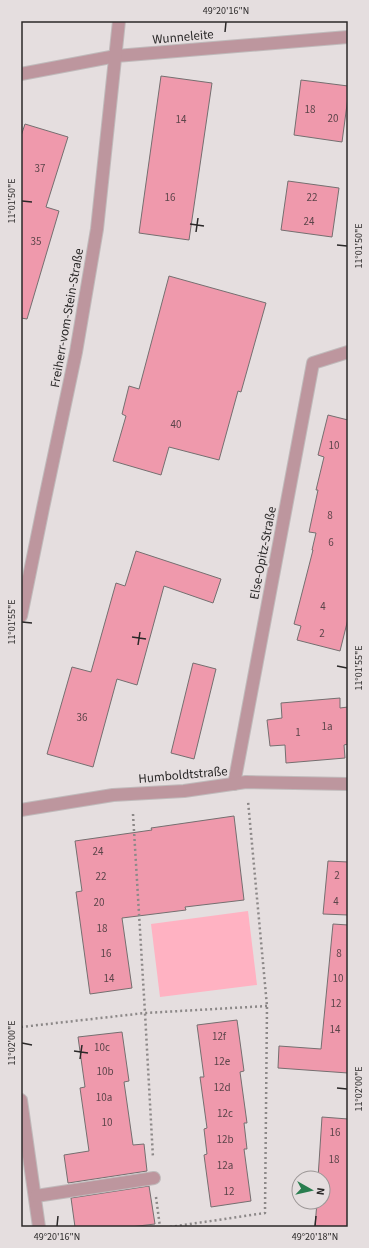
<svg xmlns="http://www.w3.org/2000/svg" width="369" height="1248" font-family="'Source Sans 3',sans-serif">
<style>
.green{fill:#ffb2c2}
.building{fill:#ef99ac;stroke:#756f70}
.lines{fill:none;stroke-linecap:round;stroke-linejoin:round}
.minor-casing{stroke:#c0babb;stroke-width:14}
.path{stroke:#8c8888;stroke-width:2.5;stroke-dasharray:2 3;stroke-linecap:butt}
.minor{stroke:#bd969e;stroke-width:12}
.ticks{fill:none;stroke:#2b2929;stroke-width:1.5}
.labels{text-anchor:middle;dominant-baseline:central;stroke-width:4;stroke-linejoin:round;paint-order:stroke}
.number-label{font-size:11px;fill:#5c454a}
.street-label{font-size:13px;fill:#2b2929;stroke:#e5dedf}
.neatline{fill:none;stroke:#2b2929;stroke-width:1.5}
.ticks-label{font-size:10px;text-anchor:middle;fill:#2b2929}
</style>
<rect width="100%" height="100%" fill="#e5dedf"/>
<polygon class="green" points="248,911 257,985 160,997 151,924"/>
<g class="building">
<polygon points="161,76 212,83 189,240 139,233"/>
<polygon points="301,80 348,86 348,97 342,142 294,135"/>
<polygon points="25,124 68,137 46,207 59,211 27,319 21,318 21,136"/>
<polygon points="288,181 339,188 332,237 281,230"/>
<polygon points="169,276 266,303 241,392 238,391 219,460 169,447 161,475 113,461 126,416 122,414 129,386 139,389"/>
<polygon points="328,415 348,420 348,619 340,651 297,640 301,626 294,624 313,550 312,550 316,533 309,532 318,490 316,490 324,457 318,455"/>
<polygon points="136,551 221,579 213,603 164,586 137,685 117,679 93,767 47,754 72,667 91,672 116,583 125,586"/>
<polygon points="193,663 216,669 194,759 171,753"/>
<polygon points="340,698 340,708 348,707 348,744 344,745 345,758 286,763 285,745 270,746 267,720 282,718 281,703"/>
<polygon points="234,816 244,900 185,907 186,910 122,918 132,988 90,994 76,892 82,891 75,841 152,830 151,828"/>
<polygon points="328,861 348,862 348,915 323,914"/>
<polygon points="333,924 348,925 348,1073 278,1068 279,1046 321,1049"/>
<polygon points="237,1020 244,1071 240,1072 247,1123 244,1123 247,1149 244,1149 251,1201 211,1207 204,1155 207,1154 204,1129 207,1128 200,1077 204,1077 197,1025"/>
<polygon points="122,1032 129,1081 124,1082 133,1145 144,1144 147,1171 68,1183 64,1155 89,1151 80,1088 85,1087 78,1037"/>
<polygon points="322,1117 348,1119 348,1227 315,1226 317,1202 323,1202 323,1178 318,1178"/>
<polygon points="149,1186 155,1224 130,1227 75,1227 71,1198"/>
</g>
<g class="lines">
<defs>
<g id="minor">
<polyline points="21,74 116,56 348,37"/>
<polyline points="21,616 43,508 76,352 97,229 119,21"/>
<polyline points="234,784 313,363 348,352"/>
<polyline points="21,810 113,795 184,791 246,782 348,784"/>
<polyline points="21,1100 39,1227"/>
<polyline points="36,1196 154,1178"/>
</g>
</defs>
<use href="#minor" class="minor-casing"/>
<g class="path">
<polyline points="133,814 145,1013 153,1158"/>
<polyline points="21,1027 145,1013 267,1006"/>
<polyline points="156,1197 160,1227"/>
<polyline points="170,1227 265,1213 267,1006 248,801"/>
</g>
<use href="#minor" class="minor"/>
</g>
<path class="ticks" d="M225,32l1,-10M22,201l10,1M190,224l14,2M196,232l2,-14M337,245l10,1M22,622l10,1M132,637l14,2M138,645l2,-13M337,666l10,2M22,1043l10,2M74,1051l14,2M80,1059l2,-14M337,1088l10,1M57,1226l1,-10M315,1226l1,-10"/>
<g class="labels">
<g class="number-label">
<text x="310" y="109">18</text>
<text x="333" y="118">20</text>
<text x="181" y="119">14</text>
<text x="40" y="168">37</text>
<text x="170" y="197">16</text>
<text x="312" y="197">22</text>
<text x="309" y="221">24</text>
<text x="36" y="241">35</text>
<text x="176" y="424">40</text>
<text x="334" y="445">10</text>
<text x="330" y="515">8</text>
<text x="331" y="542">6</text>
<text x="323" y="606">4</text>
<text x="322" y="633">2</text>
<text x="82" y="717">36</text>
<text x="327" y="726">1a</text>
<text x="298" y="732">1</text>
<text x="98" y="851">24</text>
<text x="337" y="875">2</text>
<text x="101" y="876">22</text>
<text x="336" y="901">4</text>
<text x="99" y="902">20</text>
<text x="102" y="928">18</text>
<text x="106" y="953">16</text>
<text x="339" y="953">8</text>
<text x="109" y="978">14</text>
<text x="338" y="978">10</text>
<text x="336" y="1003">12</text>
<text x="335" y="1029">14</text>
<text x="219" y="1036">12f</text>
<text x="102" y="1047">10c</text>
<text x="222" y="1061">12e</text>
<text x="105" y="1071">10b</text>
<text x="222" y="1087">12d</text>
<text x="104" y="1097">10a</text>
<text x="225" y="1113">12c</text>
<text x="107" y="1122">10</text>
<text x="335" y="1132">16</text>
<text x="225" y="1139">12b</text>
<text x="334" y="1159">18</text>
<text x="225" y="1165">12a</text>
<text x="229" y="1191">12</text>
</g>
<g class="street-label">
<text transform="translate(183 37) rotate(-5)">Wunneleite</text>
<text transform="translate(67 318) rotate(-80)">Freiherr-vom-Stein-Straße</text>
<text transform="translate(263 553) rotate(-79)">Else-Opitz-Straße</text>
<text transform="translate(183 775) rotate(-5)">Humboldtstraße</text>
</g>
</g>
<rect width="369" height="1248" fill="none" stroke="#e5dedf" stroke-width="44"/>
<g transform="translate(311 1190) rotate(98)"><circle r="19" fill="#e5dedf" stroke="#9b9696"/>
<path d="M0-3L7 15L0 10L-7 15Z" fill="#297d4f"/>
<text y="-6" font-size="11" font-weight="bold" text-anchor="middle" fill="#2b2929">N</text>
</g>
<rect x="22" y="22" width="325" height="1204" class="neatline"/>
<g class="ticks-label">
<text x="226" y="14">49°20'16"N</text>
<text transform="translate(11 201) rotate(-90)" y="4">11°01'50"E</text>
<text transform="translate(358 246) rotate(-90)" y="4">11°01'50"E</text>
<text transform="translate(11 622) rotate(-90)" y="4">11°01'55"E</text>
<text transform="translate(358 668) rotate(-90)" y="4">11°01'55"E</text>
<text transform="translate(11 1043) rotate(-90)" y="4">11°02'00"E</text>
<text transform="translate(358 1089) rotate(-90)" y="4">11°02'00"E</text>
<text x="57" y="1240">49°20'16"N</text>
<text x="315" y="1240">49°20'18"N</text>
</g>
</svg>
